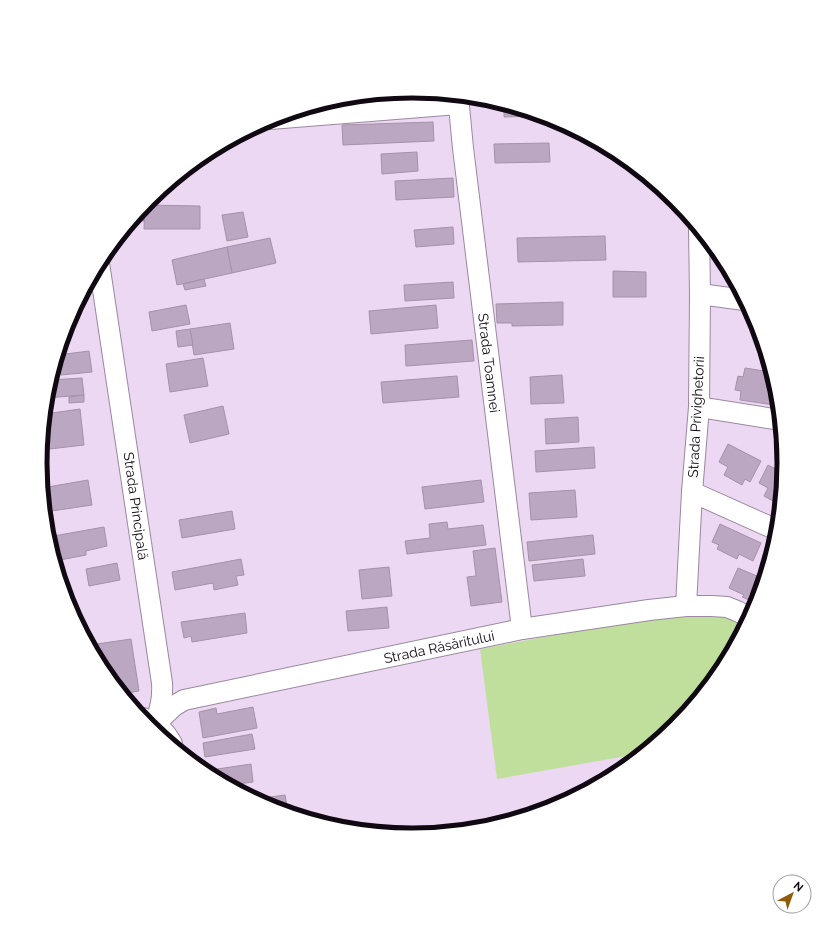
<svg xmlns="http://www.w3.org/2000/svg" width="824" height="926" font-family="Raleway,sans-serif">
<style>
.green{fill:#c0df9c}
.building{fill:#bba7c1;stroke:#a591aa}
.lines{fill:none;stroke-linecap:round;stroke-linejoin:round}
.minor-casing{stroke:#9b88a0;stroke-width:22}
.major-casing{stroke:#9b88a0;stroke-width:24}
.minor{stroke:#fff;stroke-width:20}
.major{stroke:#fff;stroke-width:22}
.labels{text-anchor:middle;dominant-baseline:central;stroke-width:3;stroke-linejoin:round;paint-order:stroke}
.street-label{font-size:14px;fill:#100912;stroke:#fff}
.rim{fill:none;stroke:#100912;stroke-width:5}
</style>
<rect width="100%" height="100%" fill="#ecd8f2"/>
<polygon class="green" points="688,617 724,617 737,623 742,630 721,670 675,726 643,753 497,779 480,649 630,621"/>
<g class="building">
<polygon points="412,91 442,94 442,95 389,99 389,93"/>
<polygon points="389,93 389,99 372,100 371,95"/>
<polygon points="504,104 544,116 504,117"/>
<polygon points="433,122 434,141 343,145 342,125"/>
<polygon points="549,143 550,162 495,163 494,144"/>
<polygon points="417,152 418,171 382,174 381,154"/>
<polygon points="184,171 184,176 178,176"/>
<polygon points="453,178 454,197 396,200 395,181"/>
<polygon points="145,205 200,206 200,229 144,229"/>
<polygon points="144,206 144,221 132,220"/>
<polygon points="243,212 248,237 227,241 222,215"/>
<polygon points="453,227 454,244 416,247 414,230"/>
<polygon points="605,236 606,260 518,262 517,238"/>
<polygon points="270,238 276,263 232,273 227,247"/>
<polygon points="227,247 232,273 177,285 172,260"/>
<polygon points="613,271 646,272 646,297 613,297"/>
<polygon points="204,279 206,286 185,290 183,284"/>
<polygon points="453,282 454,298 405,301 404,285"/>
<polygon points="563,302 563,325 512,326 512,323 497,323 496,304"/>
<polygon points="186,305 190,324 152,331 149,312"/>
<polygon points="436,305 438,328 371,334 369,311"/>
<polygon points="230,323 234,349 194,355 190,329"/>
<polygon points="190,329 193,345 178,347 176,331"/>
<polygon points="472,340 474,361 406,366 405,345"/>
<polygon points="89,351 92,372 61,375 58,355"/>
<polygon points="203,358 208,386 170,392 166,364"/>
<polygon points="745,368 771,372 777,390 774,405 740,400 741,391 735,390 738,376 743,377"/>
<polygon points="562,375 564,403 531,404 530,377"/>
<polygon points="457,376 459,397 383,403 381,382"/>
<polygon points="82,378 84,395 46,398 47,390 50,380"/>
<polygon points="84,395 84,402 69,403 69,397"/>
<polygon points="223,406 229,434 190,443 184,415"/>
<polygon points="80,409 84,445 41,450 45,414"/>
<polygon points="578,417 579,442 546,444 545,419"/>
<polygon points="728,444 761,461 750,482 745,479 742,485 724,475 728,467 719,462"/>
<polygon points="594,447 595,468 536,472 535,451"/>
<polygon points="768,465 783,473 780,505 764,496 768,488 759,483"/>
<polygon points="88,480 92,505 45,512 42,488"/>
<polygon points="481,480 484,502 425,509 422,487"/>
<polygon points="575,490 577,517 531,520 529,493"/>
<polygon points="232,511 235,529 182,538 179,520"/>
<polygon points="447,522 448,529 483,525 486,545 407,554 405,541 430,538 429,524"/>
<polygon points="720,524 761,543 753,561 739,554 737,559 717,549 719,545 712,542"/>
<polygon points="104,527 107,546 86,551 86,555 55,561 48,537"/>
<polygon points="593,535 595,554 529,561 527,542"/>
<polygon points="495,548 502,602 471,606 467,577 476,576 473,551"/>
<polygon points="241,559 244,575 236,576 238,585 214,590 213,583 175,590 172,572"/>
<polygon points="583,559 585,576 534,581 532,565"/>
<polygon points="117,563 120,580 89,586 86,569"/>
<polygon points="389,567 392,596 362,599 359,570"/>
<polygon points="738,568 764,579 756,603 742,597 744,595 729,588"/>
<polygon points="387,607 389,628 348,631 346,611"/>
<polygon points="245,613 247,633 192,642 191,636 184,638 181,622"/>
<polygon points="131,639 139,691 127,693 126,686 117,687 103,669 90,645"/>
<polygon points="253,707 257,728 203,738 199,712 216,708 217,714"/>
<polygon points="252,734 255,749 205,757 203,743"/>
<polygon points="251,764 253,782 230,785 204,771"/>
<polygon points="285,795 288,812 269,807 256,799"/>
</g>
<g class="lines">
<defs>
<g id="minor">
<polyline points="458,96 463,148 522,629"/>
<polyline points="270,119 458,104"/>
<path d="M99,263l63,420c1,16 -2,26 -7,41"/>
<polyline points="700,294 744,300"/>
<polyline points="699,407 780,420"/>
<polyline points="692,492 777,530"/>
<polyline points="686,606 692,492 699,407 700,294 699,229"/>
<polyline points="155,724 174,706 184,700 522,629 649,610 686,606 712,606 727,607 737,611 745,615 749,619"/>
</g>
<path id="major" d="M143,719c14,6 21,12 28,25"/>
</defs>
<use href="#minor" class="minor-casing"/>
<use href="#major" class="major-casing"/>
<use href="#minor" class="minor"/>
<use href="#major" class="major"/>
</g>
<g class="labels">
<g class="street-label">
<text transform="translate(489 363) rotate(83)">Strada Toamnei</text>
<text transform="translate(696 417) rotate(-87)">Strada Privighetorii</text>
<text transform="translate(136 506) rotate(82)">Strada Principală</text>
<text transform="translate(439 647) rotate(-12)">Strada Răsăritului</text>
</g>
</g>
<path d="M0 0H824V926H0ZM47 463a365 365 0 1 1 730 0a365 365 0 1 1-730 0Z" fill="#fff" fill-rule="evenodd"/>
<path class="rim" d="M47 463a365 365 0 1 1 730 0a365 365 0 1 1-730 0Z"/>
<g transform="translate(792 894) rotate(41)"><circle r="19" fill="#ffffff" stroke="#9f9da0"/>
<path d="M0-3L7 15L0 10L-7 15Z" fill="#8d5c07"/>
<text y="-6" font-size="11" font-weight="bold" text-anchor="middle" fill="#100912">N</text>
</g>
</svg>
